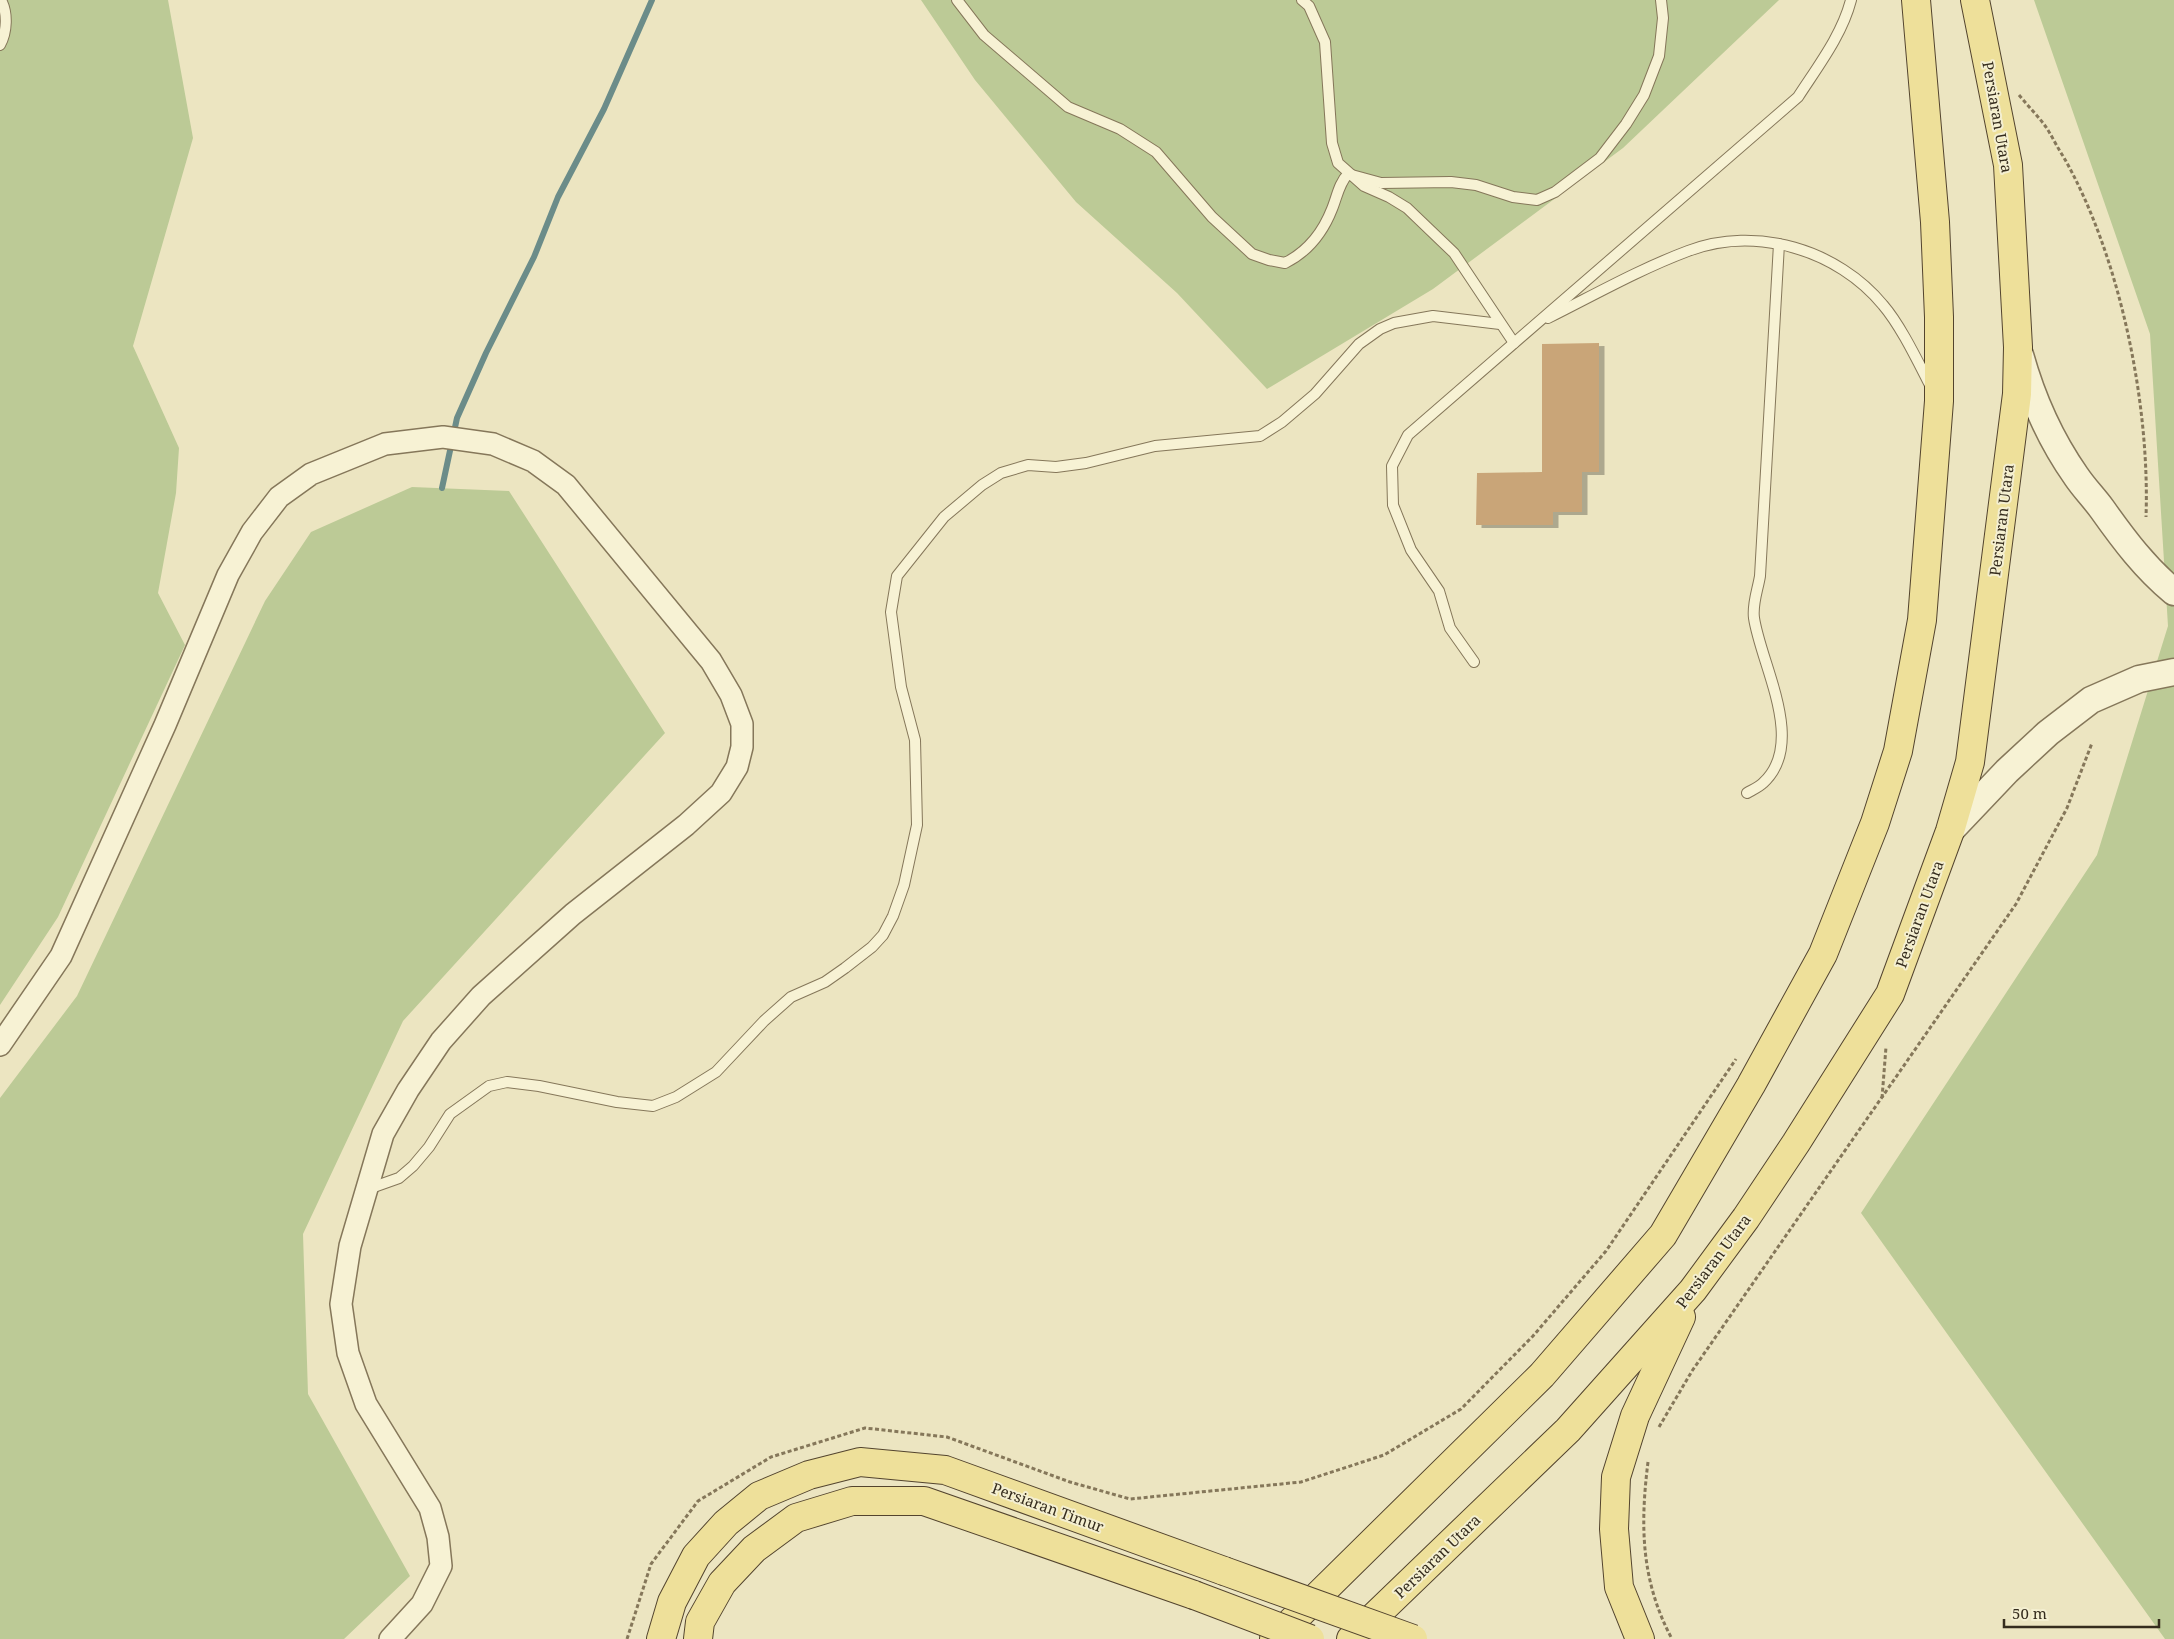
<svg xmlns="http://www.w3.org/2000/svg" width="2174" height="1639" font-family="'Noto Serif',serif">
<style>
.green{fill:#bcca96}
.lines{fill:none;stroke-linecap:round;stroke-linejoin:round}
.stream{stroke:#6b8c89;stroke-width:6}
.building{fill:#c9a578;filter:url(#shadow)}
.service-casing{stroke:#85775a;stroke-width:12}
.minor-casing{stroke:#85775a;stroke-width:24}
.tertiary-casing{stroke:#85775a;stroke-width:29}
.primary-casing{stroke:#53442e;stroke-width:30}
.path{stroke:#85775a;stroke-width:3;stroke-dasharray:4 2.5;stroke-linecap:butt}
.service{stroke:#f7f2d4;stroke-width:10}
.minor{stroke:#f7f2d4;stroke-width:21}
.tertiary{stroke:#f7f2d4;stroke-width:26}
.primary{stroke:#eee09a;stroke-width:28}
.primary-bridge-casing{stroke:#53442e;stroke-width:30;stroke-linecap:butt}
.primary-bridge{stroke:#eee09a;stroke-width:28}
.labels{text-anchor:middle;dominant-baseline:central;stroke-width:4;stroke-linejoin:round;paint-order:stroke}
.street-label{font-size:15px;fill:#352c1d;stroke:#f4efd1}
</style>
<defs>
<filter id="shadow"><feDropShadow dx="5.5" dy="3" stdDeviation="0" flood-color="#0004"/></filter>
</defs>
<rect width="100%" height="100%" fill="#ece5c1"/>
<g class="green">
<polygon points="0,0 168,0 193,138 133,346 179,448 176,493 158,593 185,645 58,917 0,1005"/>
<polygon points="921,0 1779,0 1623,148 1433,289 1267,389 1177,293 1076,202 975,80"/>
<polygon points="2034,0 2174,0 2174,1639 2165,1639 1861,1213 2097,855 2168,626 2150,334"/>
<polygon points="412,487 509,491 665,733 403,1021 303,1234 308,1394 410,1576 344,1639 0,1639 0,1098 77,996 265,601 311,532"/>
</g>
<g class="lines">
<polyline class="stream" points="442,488 457,418 486,353 534,257 558,197 604,109 652,0"/>
</g>
<polygon class="building" points="1599,343 1599,472 1582,472 1582,512 1553,512 1553,525 1476,525 1477,473 1542,472 1542,344"/>
<g class="lines">
<defs>
<g id="service">
<path d="M957,0l27,35 84,72 52,22 36,23 56,65 40,37 17,6 16,3c22,-11 38,-31 47,-54 5,-12 7,-26 16,-35"/>
<polyline points="1302,0 1309,6 1325,42 1332,143 1338,163 1364,186 1389,197 1407,208 1454,253 1514,343"/>
<path d="M0,45c7,-13 8,-32 1,-45"/>
<polyline points="1348,174 1381,183 1451,182 1476,185 1513,197 1537,200 1555,192 1600,158 1626,124 1644,95 1659,56 1663,18 1661,0"/>
<path d="M1548,318c46,-23 92,-49 140,-67 68,-26 150,-1 195,54 18,21 35,57 48,82"/>
<path d="M1474,662l-24,-34 -11,-37 -28,-41 -18,-45 -1,-39 16,-31 390,-338c20,-31 44,-62 53,-97"/>
<path d="M1747,793c5,-3 12,-6 16,-10 44,-40 -2,-118 -9,-165 -2,-14 4,-29 6,-42l19,-332"/>
<polyline points="368,1189 399,1178 413,1166 429,1147 450,1114 489,1086 507,1082 539,1086 617,1102 653,1106 676,1097 716,1072 764,1021 791,997 825,982 845,968 872,947 883,935 893,916 904,885 917,825 915,740 901,687 891,612 897,576 944,517 982,485 1001,473 1028,465 1056,467 1086,463 1155,446 1260,436 1282,422 1315,394 1359,344 1380,329 1394,323 1433,316 1500,324"/>
</g>
<polyline id="minor" points="0,1045 61,956 165,725 228,575 252,532 279,497 311,474 385,444 443,437 493,444 533,461 566,485 711,661 731,695 742,724 742,747 737,767 721,793 686,825 573,914 481,996 441,1041 408,1090 383,1134 350,1246 341,1304 348,1353 366,1404 430,1508 438,1537 441,1566 422,1604 390,1639"/>
<g id="tertiary">
<path d="M2020,355c12,43 30,84 56,121 8,12 18,22 26,33 22,31 43,59 72,83"/>
<polyline points="1950,831 2007,771 2048,733 2091,700 2139,679 2174,672"/>
</g>
<g id="primary">
<polyline points="661,1639 672,1602 696,1556 726,1523 759,1496 809,1475 860,1462 945,1470 1224,1571"/>
<polyline points="698,1639 700,1622 722,1583 754,1549 796,1518 852,1501 924,1501 1194,1595"/>
<polyline points="1274,1639 1542,1375 1663,1235 1751,1085 1823,954 1875,823 1898,751 1922,620 1939,401 1939,317 1935,222 1916,0"/>
<polyline points="1351,1639 1568,1430 1693,1290 1746,1218 1796,1143 1890,994 1950,831 1970,762 2017,394 2018,347 2008,165 1975,0"/>
<polyline points="1640,1639 1619,1587 1614,1529 1616,1477 1635,1416 1681,1317"/>
</g>
</defs>
<use href="#service" class="service-casing"/>
<use href="#minor" class="minor-casing"/>
<use href="#tertiary" class="tertiary-casing"/>
<use href="#primary" class="primary-casing"/>
<g class="path">
<path d="M2019,95c9,11 19,21 27,32 6,9 11,20 17,29 57,99 87,248 83,361"/>
<polyline points="1882,1098 1886,1047"/>
<polyline points="1659,1427 1692,1371 2016,904 2067,808 2092,743"/>
<path d="M1648,1462c-8,64 -7,119 24,177"/>
<polyline points="627,1639 651,1564 698,1501 771,1457 865,1428 947,1437 1070,1482 1130,1499 1301,1482 1384,1455 1461,1409 1533,1336 1606,1251 1736,1059"/>
</g>
<use href="#service" class="service"/>
<use href="#minor" class="minor"/>
<use href="#tertiary" class="tertiary"/>
<use href="#primary" class="primary"/>
<defs>
<g id="primary-bridge">
<polyline points="1224,1571 1413,1639"/>
<polyline points="1194,1595 1310,1639"/>
</g>
</defs>
<use href="#primary-bridge" class="primary-bridge-casing"/>
<use href="#primary-bridge" class="primary-bridge"/>
</g>
<g class="labels">
<g class="street-label">
<text transform="translate(1998 117) rotate(80)">Persiaran Utara</text>
<text transform="translate(2001 520) rotate(-83)">Persiaran Utara</text>
<text transform="translate(1919 914) rotate(-70)">Persiaran Utara</text>
<text transform="translate(1713 1261) rotate(-53)">Persiaran Utara</text>
<text transform="translate(1048 1507) rotate(20)">Persiaran Timur</text>
<text transform="translate(1437 1556) rotate(-44)">Persiaran Utara</text>
</g>
</g>
<path d="M2004 1619v8h155v-8" fill="none" stroke="#352c1d" stroke-width="2.5"/>
<text x="2012" y="1619" font-size="15" fill="#352c1d" stroke="#f4efd1" stroke-width="4" paint-order="stroke">50 m</text>
</svg>
